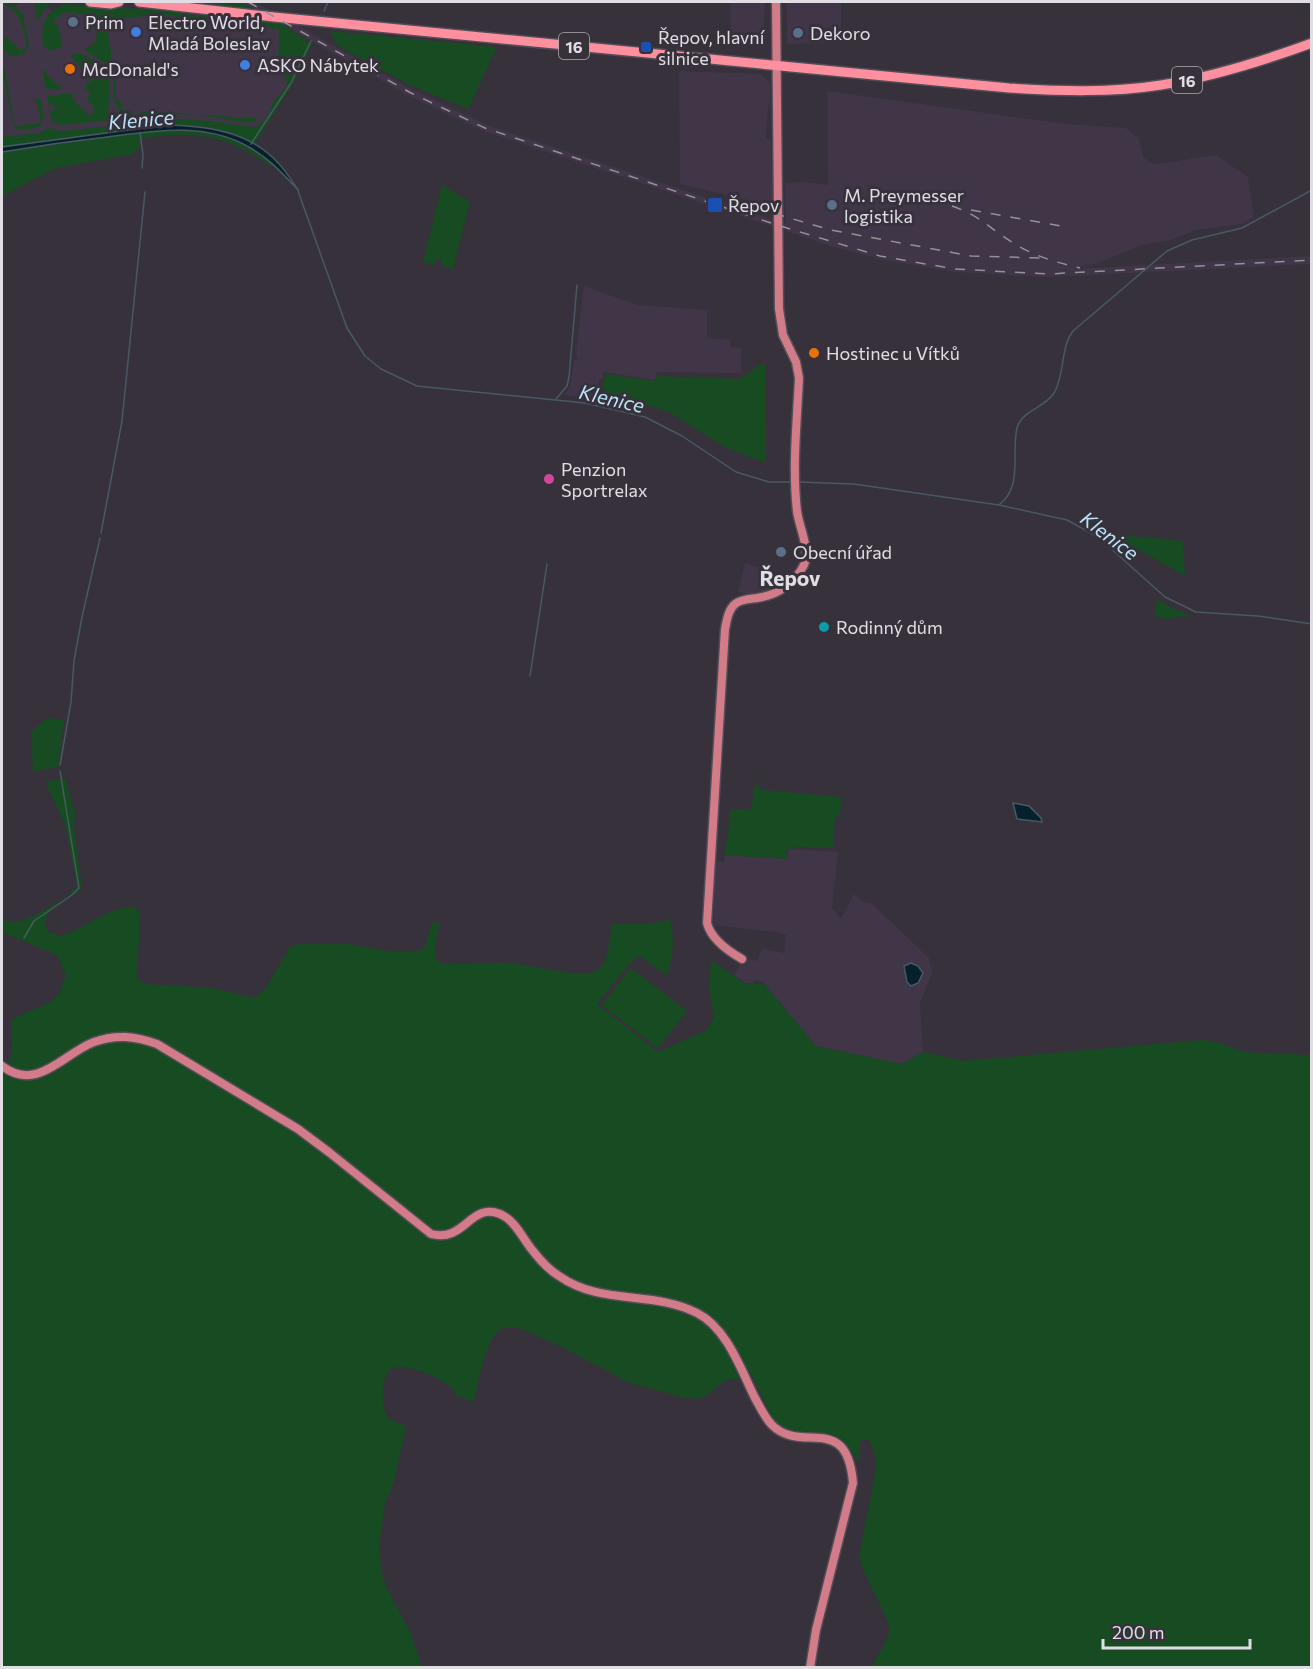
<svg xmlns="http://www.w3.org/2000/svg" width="1313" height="1669" font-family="Commissioner,sans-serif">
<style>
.built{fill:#403647}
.green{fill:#174c22}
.water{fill:#06212c;stroke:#485963;stroke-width:1.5}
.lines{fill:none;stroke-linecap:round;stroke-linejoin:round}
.stream{stroke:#485963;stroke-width:1.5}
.secondary-casing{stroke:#524d57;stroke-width:11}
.primary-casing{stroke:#524d57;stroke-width:12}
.secondary{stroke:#d17c88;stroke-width:8}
.primary{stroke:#fd8f9e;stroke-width:9}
.rail{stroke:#959199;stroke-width:1.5;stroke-dasharray:10 10;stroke-linecap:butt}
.service-dot{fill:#5c6f8a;stroke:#37313c;stroke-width:2}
.shop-dot{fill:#3f7fe0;stroke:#37313c;stroke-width:2}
.transit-dot{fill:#1a4fb4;stroke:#37313c;stroke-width:2}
.food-dot{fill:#e8710a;stroke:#37313c;stroke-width:2}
.hotel-dot{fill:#d1479c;stroke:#37313c;stroke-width:2}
.culture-dot{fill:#0f9aa8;stroke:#37313c;stroke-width:2}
.labels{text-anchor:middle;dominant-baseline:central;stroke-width:6;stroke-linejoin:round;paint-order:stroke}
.shield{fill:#37313c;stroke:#aea9b2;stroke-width:1.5}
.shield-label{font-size:16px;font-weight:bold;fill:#e1dde4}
.poi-label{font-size:18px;fill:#e1dde4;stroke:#37313c;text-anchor:start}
.water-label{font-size:20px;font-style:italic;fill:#bbe4f8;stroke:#37313c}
.quarter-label{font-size:21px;font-weight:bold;fill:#e1dde4;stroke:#37313c}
</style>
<rect width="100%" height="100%" fill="#37313c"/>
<g class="built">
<polygon points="19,2 42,3 53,12 164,12 276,22 241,2 255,2 413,90 487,125 786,224 785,183 805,182 828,185 827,91 1065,124 1126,128 1139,138 1143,157 1151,163 1157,164 1216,155 1248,177 1254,217 1242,224 1196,230 1171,240 1142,245 1098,263 1074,269 1311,256 1311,264 1048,277 955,272 879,259 831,246 484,131 409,96 283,25 290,87 255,142 163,123 2,144 2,4 14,8"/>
<polygon points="731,2 765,2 763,42 761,43 730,40"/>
<polygon points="787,2 841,2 841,43 787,44"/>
<polygon points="679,71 761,74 770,82 770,103 768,107 766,138 770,139 771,144 773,206 680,184"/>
<polygon points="584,286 637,305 707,310 707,338 730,340 731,347 741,348 741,373 657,372 655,380 604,372 603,379 599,379 596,398 564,395 570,387 574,360 578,359 576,353"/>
<polygon points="745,563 767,570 764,580 772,590 751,594 738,592"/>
<polygon points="790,849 838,852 832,908 841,918 854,894 863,902 871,903 929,958 932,974 920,1003 923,1052 902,1064 816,1046 762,981 754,980 754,983 746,983 734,975 743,958 757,961 762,949 784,953 786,935 776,932 714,925 714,861 724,862 725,855 787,859 788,851"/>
</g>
<g class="green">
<path d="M2,2l12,4 9,8 6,32 -5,8 -14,2 -8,-8v-7l5,-4 14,14 6,-6c-4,-16 -6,-36 -25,-41z"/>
<polygon points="34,2 53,2 43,11 38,22"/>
<polygon points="196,2 240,2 256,10"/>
<path d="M67,4l31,4 58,1 58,9 1,2 -3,2 -5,-2h-20l-17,-5 -57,3 -6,9 4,24v11l-5,2 -22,-14 12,-8 2,-25 -33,-5 -6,5h-4l-1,7h3l5,15 -1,8 -10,4 -7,-4c-5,-22 1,-37 23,-43z"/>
<path d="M217,15l60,6 35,23 -19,40 -39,61c-47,-30 -100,-19 -152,-12 -34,5 -67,10 -100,14v-10l36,-4 11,-5 13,3 116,-12 32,2 42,6c14,-1 17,-16 22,-26 4,-6 10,-10 13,-16l-2,-9 -10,-2v-2h3l1,-41 -2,-3 -3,2 -4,-3 -13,-1v-3l-32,-3 -1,4h-2z"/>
<polygon points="330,31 497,47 468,109 410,85 338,46"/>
<path d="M76,53c12,1 20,11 32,15l2,7 -16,1 -9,8 3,-6 -1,-4 -17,-18z"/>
<path d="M2,67l3,2 9,57 27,-3 -4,-22 -5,-1 6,-2 3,2c4,25 5,28 -21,30l-7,-4z"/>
<polygon points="47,70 46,74 61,88 64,89 50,90 46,89 43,71"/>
<polygon points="110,77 108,119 114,118 113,108 117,115 116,118 113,120 61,125 53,122 49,111 55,110 54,104 48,105 48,96 72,93 74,96 72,98 90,116 94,113 94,107 86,99 91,94 84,88 95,78"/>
<polygon points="114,77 116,77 115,100 121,101 121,110 134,111 128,118 123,117 114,100"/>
<path d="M147,111c37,2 73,6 109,7l2,2 -9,3 -58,-9 -54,2 2,-3z"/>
<path d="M166,129c45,2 77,8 112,40 -15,-7 -27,-16 -42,-23 -31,-14 -63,-13 -96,-7v7l-7,8 -77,14 -54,28v-44z"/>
<polygon points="442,185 470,202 453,269 442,266 441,259 437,258 434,265 423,262"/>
<path d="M765,363l1,100 -41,-16 -56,-35 -62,-20 -5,-4 4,-14 49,7 2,-5 79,3c12,-1 17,-13 29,-16z"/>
<polygon points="1111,534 1183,541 1185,576"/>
<polygon points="1157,599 1172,608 1190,615 1166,619 1155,616"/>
<polygon points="47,718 64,720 58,767 33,772 31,732"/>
<path d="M65,778l10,35 -1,15 8,60c-11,12 -49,24 -33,44l11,4c26,-7 47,-30 76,-29l4,8 -3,62 2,4 8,3 65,4 38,9 8,-1 8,-8 24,-41 4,-2c16,-2 35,-2 52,-1 19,2 65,15 79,3l7,-24h8c-2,10 -10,33 0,40 5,3 57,-1 69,0 20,1 70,16 87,8 14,-7 13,-33 16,-47h38l20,-5c5,23 3,35 -3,57l-27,-20 -9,6 -34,42 61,48 49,-22 7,-13 -5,-28 2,-29 34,24h19l52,62 86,18 21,-12 40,9 240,-21 14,2 27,10 67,3v612h-439c5,-10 13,-22 17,-33 4,-13 -27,-58 -30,-78l17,-86v-13l-7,-17 -5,-1 -4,3v21l-18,-24 -15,-5 -38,-4 -15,-9 -24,-49 -13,7h-10l-18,15 -11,5 -16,-2 -52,-14 -68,-36 -40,-18 -9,-2 -13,2c-16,14 -21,52 -26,73l-17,-6c-3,-4 -5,-8 -9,-11 -11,-8 -45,-24 -57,-16 -10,7 -11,40 -2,49 5,4 12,5 17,9l-12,55 -9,21 -6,43 2,24 5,16 25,48 11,33h-420v-597l7,-4 3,-17 -1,-30 36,-15 12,-10 7,-19 -9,-20c-19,-7 -36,-16 -55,-23v-12l13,2 10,-2 42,-22 10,-13 -12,-61 -20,-42z"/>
<path d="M756,778l1,7 5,5 80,7 -3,19 -4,3c-2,11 0,19 -2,29l-37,-1 -11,4 3,8 -63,-4 6,-46h20z"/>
<polygon points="631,968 687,1011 658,1048 602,1005"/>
</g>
<g class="water">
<path d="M166,125c41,1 84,6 113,39 8,8 13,18 20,27 -16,-17 -31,-34 -52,-45 -44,-24 -93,-15 -140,-9 -35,4 -70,9 -105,15v-5z"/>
<polygon points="1013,803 1029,806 1041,818 1042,822 1017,819"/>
<polygon points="911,963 918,966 923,973 918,983 911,986 907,982 904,966"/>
</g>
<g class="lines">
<g class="stream">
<polyline points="324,11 328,2"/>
<polyline points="140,133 143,155 142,168"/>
<polyline points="251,144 291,83 311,41"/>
<polyline points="298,191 347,328 365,356 381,369 417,386 585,403 645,417 682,436 736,472 769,482 793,482"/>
<polyline points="556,399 567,386 569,377 577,285"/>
<polyline points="798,482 854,484 999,505 1067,520 1098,537 1165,597 1196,612 1258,616 1312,624"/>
<path d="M1000,504c23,-18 11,-51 17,-76 5,-18 28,-20 37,-35 11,-18 6,-45 19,-62l94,-80 25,-11 50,-12 70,-38"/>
<polyline points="101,533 122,421 145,192"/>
<polyline points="530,676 547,564"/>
<polyline points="60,765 71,702 74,661 82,617 100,538"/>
<polyline points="24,938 34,921 72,895 79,888 60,771"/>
</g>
<defs>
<g id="secondary">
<path d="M742,959c-14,-8 -31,-20 -35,-36l18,-294c2,-9 3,-19 10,-25 6,-5 15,-5 22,-6 21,-3 37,-14 47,-33 7,-14 -5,-38 -7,-54 -5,-44 0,-89 2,-133l-3,-16 -13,-27 -4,-26 -3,-307"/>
<path d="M2,1066c35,27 62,-13 92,-24 22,-8 41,-6 63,2l141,85 32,24 101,81c34,9 39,-32 69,-20 15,6 23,25 33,37 7,9 16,19 26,25 43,30 93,14 138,37 30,15 44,57 58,85 5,9 10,20 17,27 30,30 75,-14 81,58l-37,147 -6,38"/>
</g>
<g id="primary">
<polyline points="90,2 111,4 119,2"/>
<path d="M139,2l135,15 735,71c50,3 102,5 152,-3 51,-8 102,-24 151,-42"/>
</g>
</defs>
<use href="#secondary" class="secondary-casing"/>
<use href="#primary" class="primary-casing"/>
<use href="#secondary" class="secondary"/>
<use href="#primary" class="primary"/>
<g class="rail">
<polyline points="248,2 411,93 485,128 777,225 880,256 955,269 1048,274 1312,260"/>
<path d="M952,206c29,10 38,23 63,38 19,12 43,19 65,24"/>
<polyline points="755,208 831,230 971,256 1040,258"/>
<polyline points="971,210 1066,227"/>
</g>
</g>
<g class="service-dot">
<circle cx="73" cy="22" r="6"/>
<circle cx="798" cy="33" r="6"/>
<circle cx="832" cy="205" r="6"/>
<circle cx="781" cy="552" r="6"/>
</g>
<g class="shop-dot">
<circle cx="136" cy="32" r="6"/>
<circle cx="245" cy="65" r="6"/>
</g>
<g class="transit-dot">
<rect x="640" y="41" width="12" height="12" rx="3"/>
<rect x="707" y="197" width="16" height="16" rx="3"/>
</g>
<g class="food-dot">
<circle cx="70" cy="69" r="6"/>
<circle cx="814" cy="353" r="6"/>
</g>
<circle class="hotel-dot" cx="549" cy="479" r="6"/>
<circle class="culture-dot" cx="824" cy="627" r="6"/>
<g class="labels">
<g class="shield">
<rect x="559" y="33" width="30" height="26" rx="4.5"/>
<rect x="1172" y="67" width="30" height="26" rx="4.5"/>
</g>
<g class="shield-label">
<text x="574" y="46">16</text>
<text x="1187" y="80">16</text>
</g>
<g class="poi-label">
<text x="85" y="22">Prim</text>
<text x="148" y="22">Electro World,<tspan x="148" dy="21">Mladá Boleslav</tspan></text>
<text x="810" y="33">Dekoro</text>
<text x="658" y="37">Řepov, hlavní<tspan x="658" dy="21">silnice</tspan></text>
<text x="257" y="65">ASKO Nábytek</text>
<text x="82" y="69">McDonald's</text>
<text x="844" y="195">M. Preymesser<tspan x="844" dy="21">logistika</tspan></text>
<text x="728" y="205">Řepov</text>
<text x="826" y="353">Hostinec u Vítků</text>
<text x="561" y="469">Penzion<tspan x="561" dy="21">Sportrelax</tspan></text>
<text x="793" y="552">Obecní úřad</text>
<text x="836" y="627">Rodinný dům</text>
</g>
<g class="water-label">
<text transform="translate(141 119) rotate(-5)">Klenice</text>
<text transform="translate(612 398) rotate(13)">Klenice</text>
<text transform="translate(1110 535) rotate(37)">Klenice</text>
</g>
<g class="quarter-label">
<text x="790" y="577">Řepov</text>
</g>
</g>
<rect width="1313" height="1669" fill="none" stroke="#e1dde4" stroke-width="6"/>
<path d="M1103 1639v9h147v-9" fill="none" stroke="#e1dde4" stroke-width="3"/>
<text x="1112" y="1639" font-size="18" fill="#e1dde4" stroke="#37313c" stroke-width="4.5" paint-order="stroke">200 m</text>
</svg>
